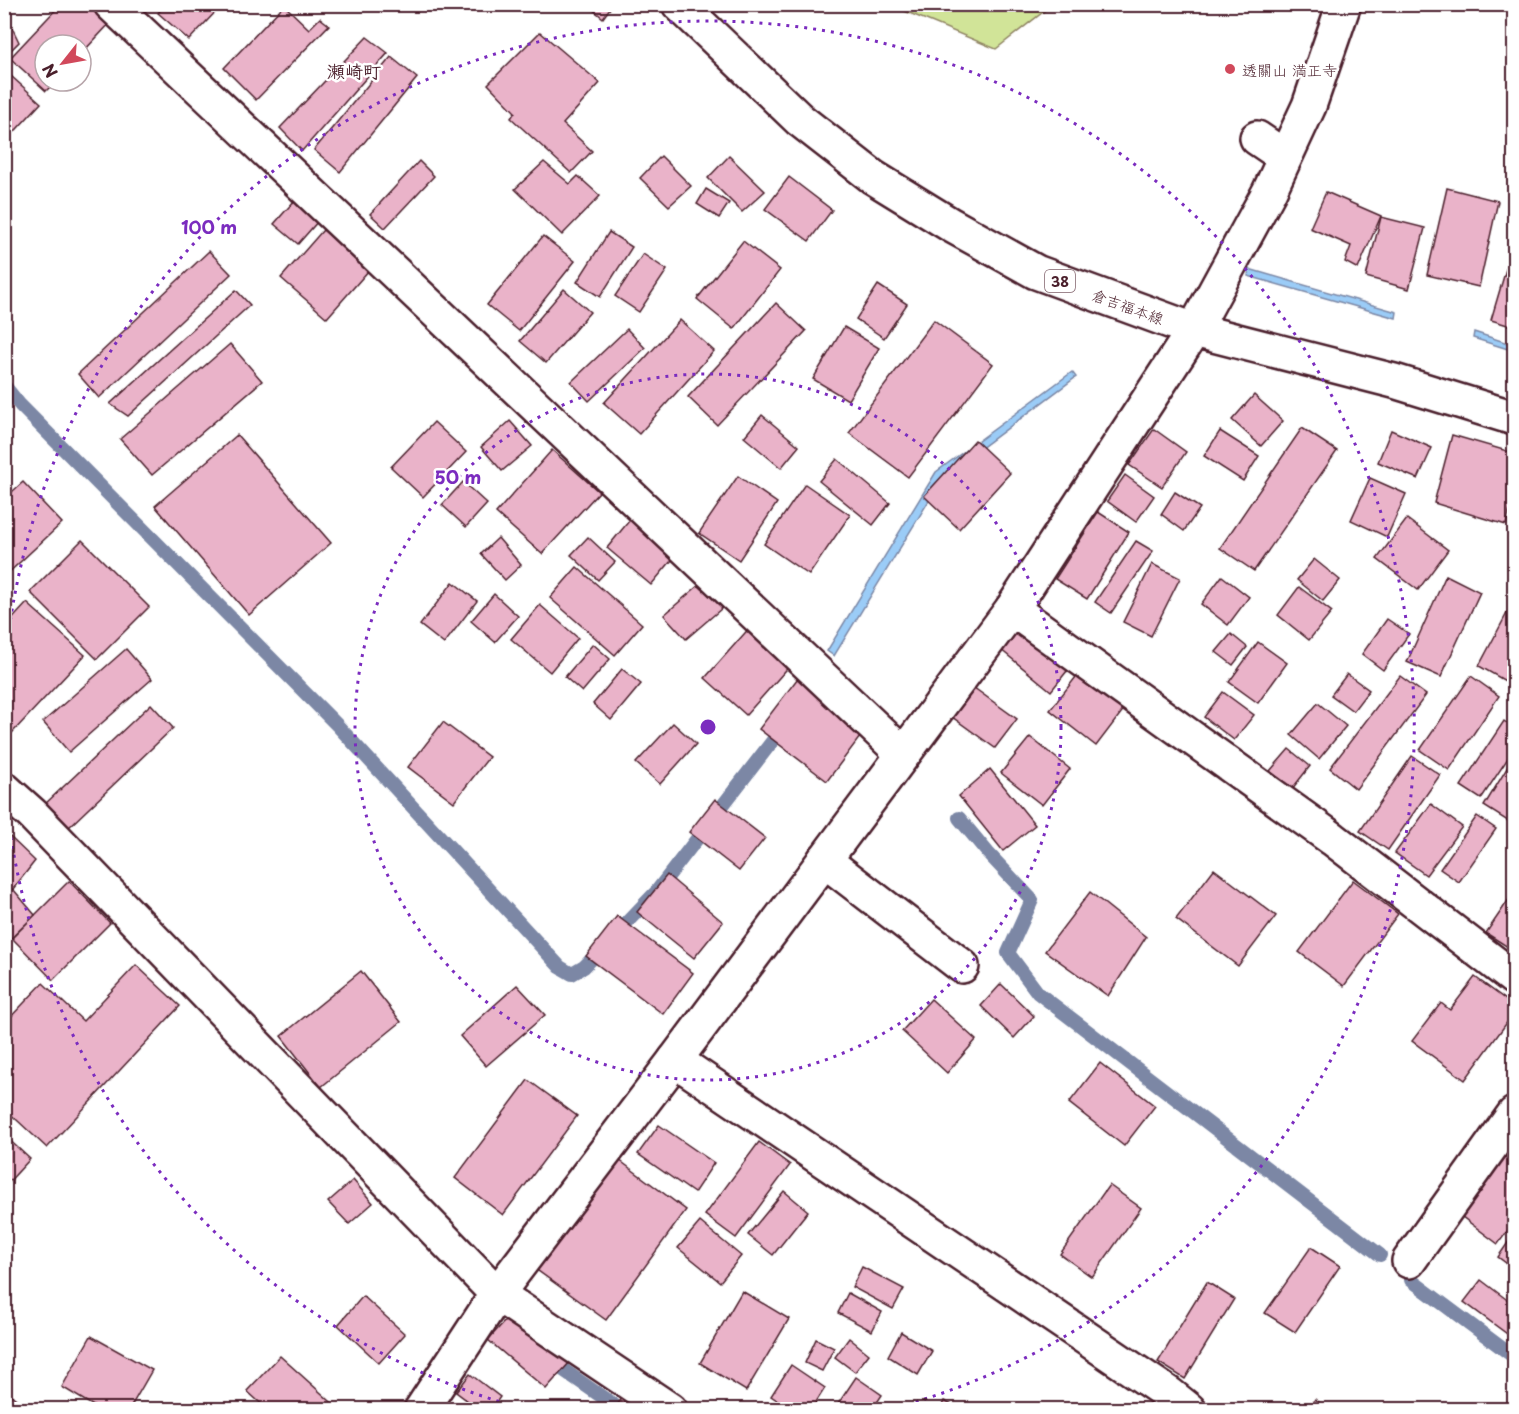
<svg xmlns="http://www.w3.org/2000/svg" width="1519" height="1414" font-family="'Playpen Sans','Klee One',sans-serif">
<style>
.green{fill:#d1e498;stroke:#8e8262;stroke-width:1.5}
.water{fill:#9bccf7;stroke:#7b87a5;stroke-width:1.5}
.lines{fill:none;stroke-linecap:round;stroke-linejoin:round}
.stream{stroke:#7b87a5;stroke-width:14}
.building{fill:#eab3c9;stroke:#4a1f2b;stroke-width:1.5}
.minor-casing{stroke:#4a1f2b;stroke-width:38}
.major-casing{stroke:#4a1f2b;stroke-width:38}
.minor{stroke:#fff;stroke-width:33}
.major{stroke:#fff;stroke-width:33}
.ring{fill:none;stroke:#7b2cbf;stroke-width:3;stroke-dasharray:3 6}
.poi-dot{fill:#d1495b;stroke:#fff;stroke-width:2}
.labels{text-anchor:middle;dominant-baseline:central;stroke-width:5;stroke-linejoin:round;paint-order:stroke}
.shield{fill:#fff;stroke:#80626b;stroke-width:1.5}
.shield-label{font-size:14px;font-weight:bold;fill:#4a1f2b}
.poi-label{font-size:15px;fill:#4a1f2b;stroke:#fff;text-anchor:start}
.street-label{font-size:15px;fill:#4a1f2b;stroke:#fff}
.quarter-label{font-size:18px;font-weight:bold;fill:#4a1f2b;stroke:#fff}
.centre{fill:#7b2cbf;stroke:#fff;stroke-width:3}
.ring-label{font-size:18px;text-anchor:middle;font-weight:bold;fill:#7b2cbf;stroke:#fff;stroke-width:5;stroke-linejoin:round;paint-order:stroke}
</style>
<rect width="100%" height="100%" fill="#fff"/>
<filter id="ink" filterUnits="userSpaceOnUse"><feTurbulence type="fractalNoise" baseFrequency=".0167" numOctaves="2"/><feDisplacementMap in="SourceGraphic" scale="12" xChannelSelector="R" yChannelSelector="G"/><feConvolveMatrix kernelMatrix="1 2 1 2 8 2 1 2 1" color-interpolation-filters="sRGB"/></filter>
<g filter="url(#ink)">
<polygon class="green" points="890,5 1052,5 996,49"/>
<g class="water">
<polygon points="1249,269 1397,312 1396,318 1248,276"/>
<polygon points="1474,332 1514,345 1514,351 1473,338"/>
<polygon points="1072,372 1076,377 944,476 834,656 827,651 936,472"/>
</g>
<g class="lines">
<g class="stream">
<polyline points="4,385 20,405 337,725 560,967 572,974 584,967 656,892 784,726"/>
<polyline points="959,818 988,853 1032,900 1008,953 1038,993 1380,1255"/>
<polyline points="1411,1280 1514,1357"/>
<polyline points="549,1360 621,1410"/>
</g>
</g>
<g class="building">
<polygon points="61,4 95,4 112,21 81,54 81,45 45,45 45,81 56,81 46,91 10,58"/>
<polygon points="166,4 223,4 189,40 158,13"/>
<polygon points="586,4 613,4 603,18"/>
<polygon points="284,5 309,29 320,18 329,25 256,100 224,68"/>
<polygon points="4,11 19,42 4,57"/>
<polygon points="540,32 600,83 563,124 592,151 571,173 511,118 515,112 488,84"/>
<polygon points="367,37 388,53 302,151 280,128"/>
<polygon points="391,57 417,78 340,172 314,150"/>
<polygon points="11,76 41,103 4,143 4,83"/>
<polygon points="661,156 691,186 669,206 640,178"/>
<polygon points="729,156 765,191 742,212 708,178"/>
<polygon points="419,161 434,176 385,228 370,214"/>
<polygon points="544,162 570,184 578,176 600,196 562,235 515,189"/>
<polygon points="789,177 832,210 809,241 765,209"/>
<polygon points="1447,188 1498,201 1479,287 1427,275"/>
<polygon points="706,189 729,203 719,218 697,204"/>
<polygon points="1326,192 1381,216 1358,269 1345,262 1351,246 1310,228"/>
<polygon points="295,200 319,220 298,244 274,224"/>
<polygon points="1381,217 1425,228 1409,289 1366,277"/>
<polygon points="323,230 369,270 327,318 281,278"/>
<polygon points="609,232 632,247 600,297 577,282"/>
<polygon points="543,236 575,261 519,331 487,305"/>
<polygon points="743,241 780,270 734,329 697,299"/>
<polygon points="209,251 231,274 99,398 78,374"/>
<polygon points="643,254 667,270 639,312 615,296"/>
<polygon points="1506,269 1514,272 1514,327 1491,320"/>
<polygon points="878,285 907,304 884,338 856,319"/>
<polygon points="564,289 590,312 546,363 520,341"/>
<polygon points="236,290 250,305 128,416 110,404"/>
<polygon points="776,303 806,331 717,425 688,397"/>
<polygon points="680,320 714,351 639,434 604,403"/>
<polygon points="934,320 993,364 908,477 849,433"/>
<polygon points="844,327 879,348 848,400 813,379"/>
<polygon points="627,329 645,348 589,401 571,382"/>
<polygon points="230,344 262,381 152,475 120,439"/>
<polygon points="1254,395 1283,421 1261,446 1232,420"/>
<polygon points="762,415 799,446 781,468 744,437"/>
<polygon points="510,421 532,446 502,471 481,447"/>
<polygon points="434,422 466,452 423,497 391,467"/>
<polygon points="1302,428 1337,451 1254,571 1220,548"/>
<polygon points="1154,429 1186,452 1162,487 1129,465"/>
<polygon points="1391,430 1432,448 1418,479 1378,462"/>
<polygon points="1220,431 1259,456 1243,481 1204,456"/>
<polygon points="237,435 331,543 249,615 155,506"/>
<polygon points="1452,435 1514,453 1514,494 1506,525 1434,503"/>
<polygon points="975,440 1010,473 959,529 924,496"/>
<polygon points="552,450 599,492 542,554 496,513"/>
<polygon points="837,459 890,503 873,525 819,481"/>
<polygon points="1125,475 1154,496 1136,522 1107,501"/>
<polygon points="738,476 777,503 739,560 699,533"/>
<polygon points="1370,478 1406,494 1387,537 1351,520"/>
<polygon points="23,482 62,523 4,577 4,499"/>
<polygon points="463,482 487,504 466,527 442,505"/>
<polygon points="805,484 850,515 809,575 764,544"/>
<polygon points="1175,492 1200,508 1184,531 1161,514"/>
<polygon points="1098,512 1129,532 1087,599 1055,579"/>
<polygon points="633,516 677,554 651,585 607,548"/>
<polygon points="1407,519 1448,550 1418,590 1377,559"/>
<polygon points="588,537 615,562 598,580 571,555"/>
<polygon points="498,538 521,565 505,580 481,554"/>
<polygon points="82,540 149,607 97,659 30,592"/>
<polygon points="1136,541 1153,551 1111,613 1095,602"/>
<polygon points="1314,559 1340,580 1323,601 1297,580"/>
<polygon points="1152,564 1180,578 1151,636 1123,622"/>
<polygon points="577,567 642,624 615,655 550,598"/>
<polygon points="1446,575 1480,592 1441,677 1407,662"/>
<polygon points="1222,576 1249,597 1228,625 1201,604"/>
<polygon points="707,578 728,603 686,639 664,615"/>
<polygon points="453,582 477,601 444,644 420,625"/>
<polygon points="1299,587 1332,612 1309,640 1278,615"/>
<polygon points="494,594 518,616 495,642 471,621"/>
<polygon points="1514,600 1514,686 1479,666"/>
<polygon points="27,603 85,655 12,733 4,726 4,628"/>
<polygon points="540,605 578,638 550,672 511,639"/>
<polygon points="1387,619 1409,634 1383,670 1362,654"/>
<polygon points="752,625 793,662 746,715 705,678"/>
<polygon points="1020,625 1071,666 1051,691 1000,649"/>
<polygon points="1231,634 1247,647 1233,665 1216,652"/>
<polygon points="1258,642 1287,663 1258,703 1229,682"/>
<polygon points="593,644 610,659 582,692 565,677"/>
<polygon points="126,649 152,679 69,752 43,722"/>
<polygon points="807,666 875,717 827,781 759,729"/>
<polygon points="1083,668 1128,704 1096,746 1050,710"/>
<polygon points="622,669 641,684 611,720 593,704"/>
<polygon points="1347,674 1369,690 1353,711 1331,695"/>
<polygon points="1400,676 1426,695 1356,789 1330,768"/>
<polygon points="1471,676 1499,696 1449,770 1420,750"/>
<polygon points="970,685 1017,719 995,748 948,714"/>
<polygon points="1223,692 1254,715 1234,740 1204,717"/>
<polygon points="1318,703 1346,726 1319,759 1291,735"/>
<polygon points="151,704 173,728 67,829 44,805"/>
<polygon points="1504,721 1514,728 1514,749 1481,799 1461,786"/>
<polygon points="443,722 489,757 454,802 408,767"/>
<polygon points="673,723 696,744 660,784 636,763"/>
<polygon points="1030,737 1070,769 1042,805 1001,773"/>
<polygon points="1289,749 1310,766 1292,789 1270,771"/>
<polygon points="1412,756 1440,775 1388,850 1360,831"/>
<polygon points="1510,763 1514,766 1514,825 1484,806"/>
<polygon points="990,769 1035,825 1003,851 959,796"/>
<polygon points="715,799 765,838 739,871 689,832"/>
<polygon points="1431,804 1462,827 1426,875 1395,853"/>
<polygon points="1477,816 1496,829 1459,882 1440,869"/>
<polygon points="10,837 35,861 13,889 4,896 4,844"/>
<polygon points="1214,869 1276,916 1238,966 1176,919"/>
<polygon points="667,875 723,922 694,958 637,912"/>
<polygon points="1353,880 1398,914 1344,986 1299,952"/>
<polygon points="69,881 110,923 53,980 12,938"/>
<polygon points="13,889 35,915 4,945 4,896"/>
<polygon points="1090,892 1146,937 1108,996 1045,951"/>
<polygon points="1514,892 1514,943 1511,949 1486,933"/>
<polygon points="617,916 693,973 663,1014 586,956"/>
<polygon points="136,965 180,1006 47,1148 4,1108 4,1024 43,983 83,1021"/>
<polygon points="361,971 401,1022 321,1087 281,1036"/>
<polygon points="1475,977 1514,1006 1514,1013 1465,1080 1412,1041 1441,1003 1450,1010"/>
<polygon points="1001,984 1034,1016 1014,1038 981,1006"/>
<polygon points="517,985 545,1015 486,1066 460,1036"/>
<polygon points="931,999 976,1040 947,1073 902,1031"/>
<polygon points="1100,1063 1155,1106 1124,1146 1069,1103"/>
<polygon points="528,1080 577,1116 503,1215 455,1178"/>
<polygon points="659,1125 714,1163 694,1193 638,1154"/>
<polygon points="4,1135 30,1159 4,1187"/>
<polygon points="759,1142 790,1165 736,1238 705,1215"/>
<polygon points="1509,1143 1514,1146 1514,1222 1498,1244 1457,1213"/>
<polygon points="615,1157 686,1210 606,1320 534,1268"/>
<polygon points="353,1180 373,1203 349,1224 328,1202"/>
<polygon points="1109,1185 1141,1208 1092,1277 1060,1254"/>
<polygon points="784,1191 808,1211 773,1255 748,1235"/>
<polygon points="700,1222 741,1256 720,1282 678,1248"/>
<polygon points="1514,1234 1514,1269 1498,1257"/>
<polygon points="1311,1247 1340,1266 1295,1332 1265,1313"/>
<polygon points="862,1267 904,1289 893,1309 852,1287"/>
<polygon points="1481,1280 1514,1305 1514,1339 1464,1302"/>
<polygon points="1207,1282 1234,1299 1185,1379 1158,1362"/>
<polygon points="742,1291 789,1319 746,1391 700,1363"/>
<polygon points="848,1293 882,1312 872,1331 838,1313"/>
<polygon points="363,1296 405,1334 379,1363 338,1325"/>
<polygon points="512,1313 570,1362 546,1389 488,1340"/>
<polygon points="901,1332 932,1351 918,1375 888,1356"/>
<polygon points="91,1336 152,1370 129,1410 100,1410 62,1387"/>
<polygon points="849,1338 869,1354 855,1372 835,1357"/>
<polygon points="816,1339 834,1348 822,1371 805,1363"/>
<polygon points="280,1356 340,1410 268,1410 247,1391"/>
<polygon points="791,1365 825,1388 811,1410 792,1410 771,1396"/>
<polygon points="470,1374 500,1397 491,1410 480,1410 456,1392"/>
<polygon points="856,1377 882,1395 872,1410 834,1410"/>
<polygon points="4,1389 27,1408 26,1410 4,1410"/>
<polygon points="624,1396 640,1410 613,1410"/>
<polygon points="1315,1399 1329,1410 1307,1410"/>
<polygon points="944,1401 962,1410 940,1410"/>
</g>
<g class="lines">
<defs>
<g id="minor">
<polyline points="111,4 903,754"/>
<polyline points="1257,138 1285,157"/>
<polyline points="1012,609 1333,839 1514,978"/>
<polyline points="4,789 32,814 497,1294 670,1410"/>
<polyline points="824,860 962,966"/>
<polyline points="675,1060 1169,1394 1189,1410"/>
<polyline points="1409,1261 1514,1114"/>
<polyline points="421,1410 497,1294 675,1060 1012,609 1194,330 1269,192 1309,106 1344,4"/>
</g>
<polyline id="major" points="679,4 800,120 873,177 951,225 1036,272 1194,330 1394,381 1514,418"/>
</defs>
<use href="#minor" class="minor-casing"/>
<use href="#major" class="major-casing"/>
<use href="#minor" class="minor"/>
<use href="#major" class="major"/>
</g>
</g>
<g class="ring">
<circle cx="708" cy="727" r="353"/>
<path d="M525 1409A706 706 0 0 1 5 789M5 665A706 706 0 1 1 891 1409"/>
</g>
<circle class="poi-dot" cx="1230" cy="69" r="6"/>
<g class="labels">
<rect class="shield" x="1045" y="270" width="30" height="22" rx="4.5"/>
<g class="shield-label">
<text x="1060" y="281">38</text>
</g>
<g class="poi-label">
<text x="1242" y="69">透關山 満正寺</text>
</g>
<g class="street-label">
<text transform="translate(1128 306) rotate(20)">倉吉福本線</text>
</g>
<g class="quarter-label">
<text x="354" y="70">瀬崎町</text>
</g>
</g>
<circle cx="708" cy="727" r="9" class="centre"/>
<g class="ring-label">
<text x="209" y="234">100 m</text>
<text x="458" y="484">50 m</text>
</g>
<rect width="1519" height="1414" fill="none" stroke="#fff" stroke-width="24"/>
<rect x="12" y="12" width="1495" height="1390" fill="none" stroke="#4a1f2b" stroke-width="2" filter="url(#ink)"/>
<g transform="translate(63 63) rotate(239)"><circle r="28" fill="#ffffff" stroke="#b7a5aa" stroke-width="1.5"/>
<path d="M0-4.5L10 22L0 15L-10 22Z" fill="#d1495b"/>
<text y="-9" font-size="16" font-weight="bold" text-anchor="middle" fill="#4a1f2b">N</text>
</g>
</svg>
